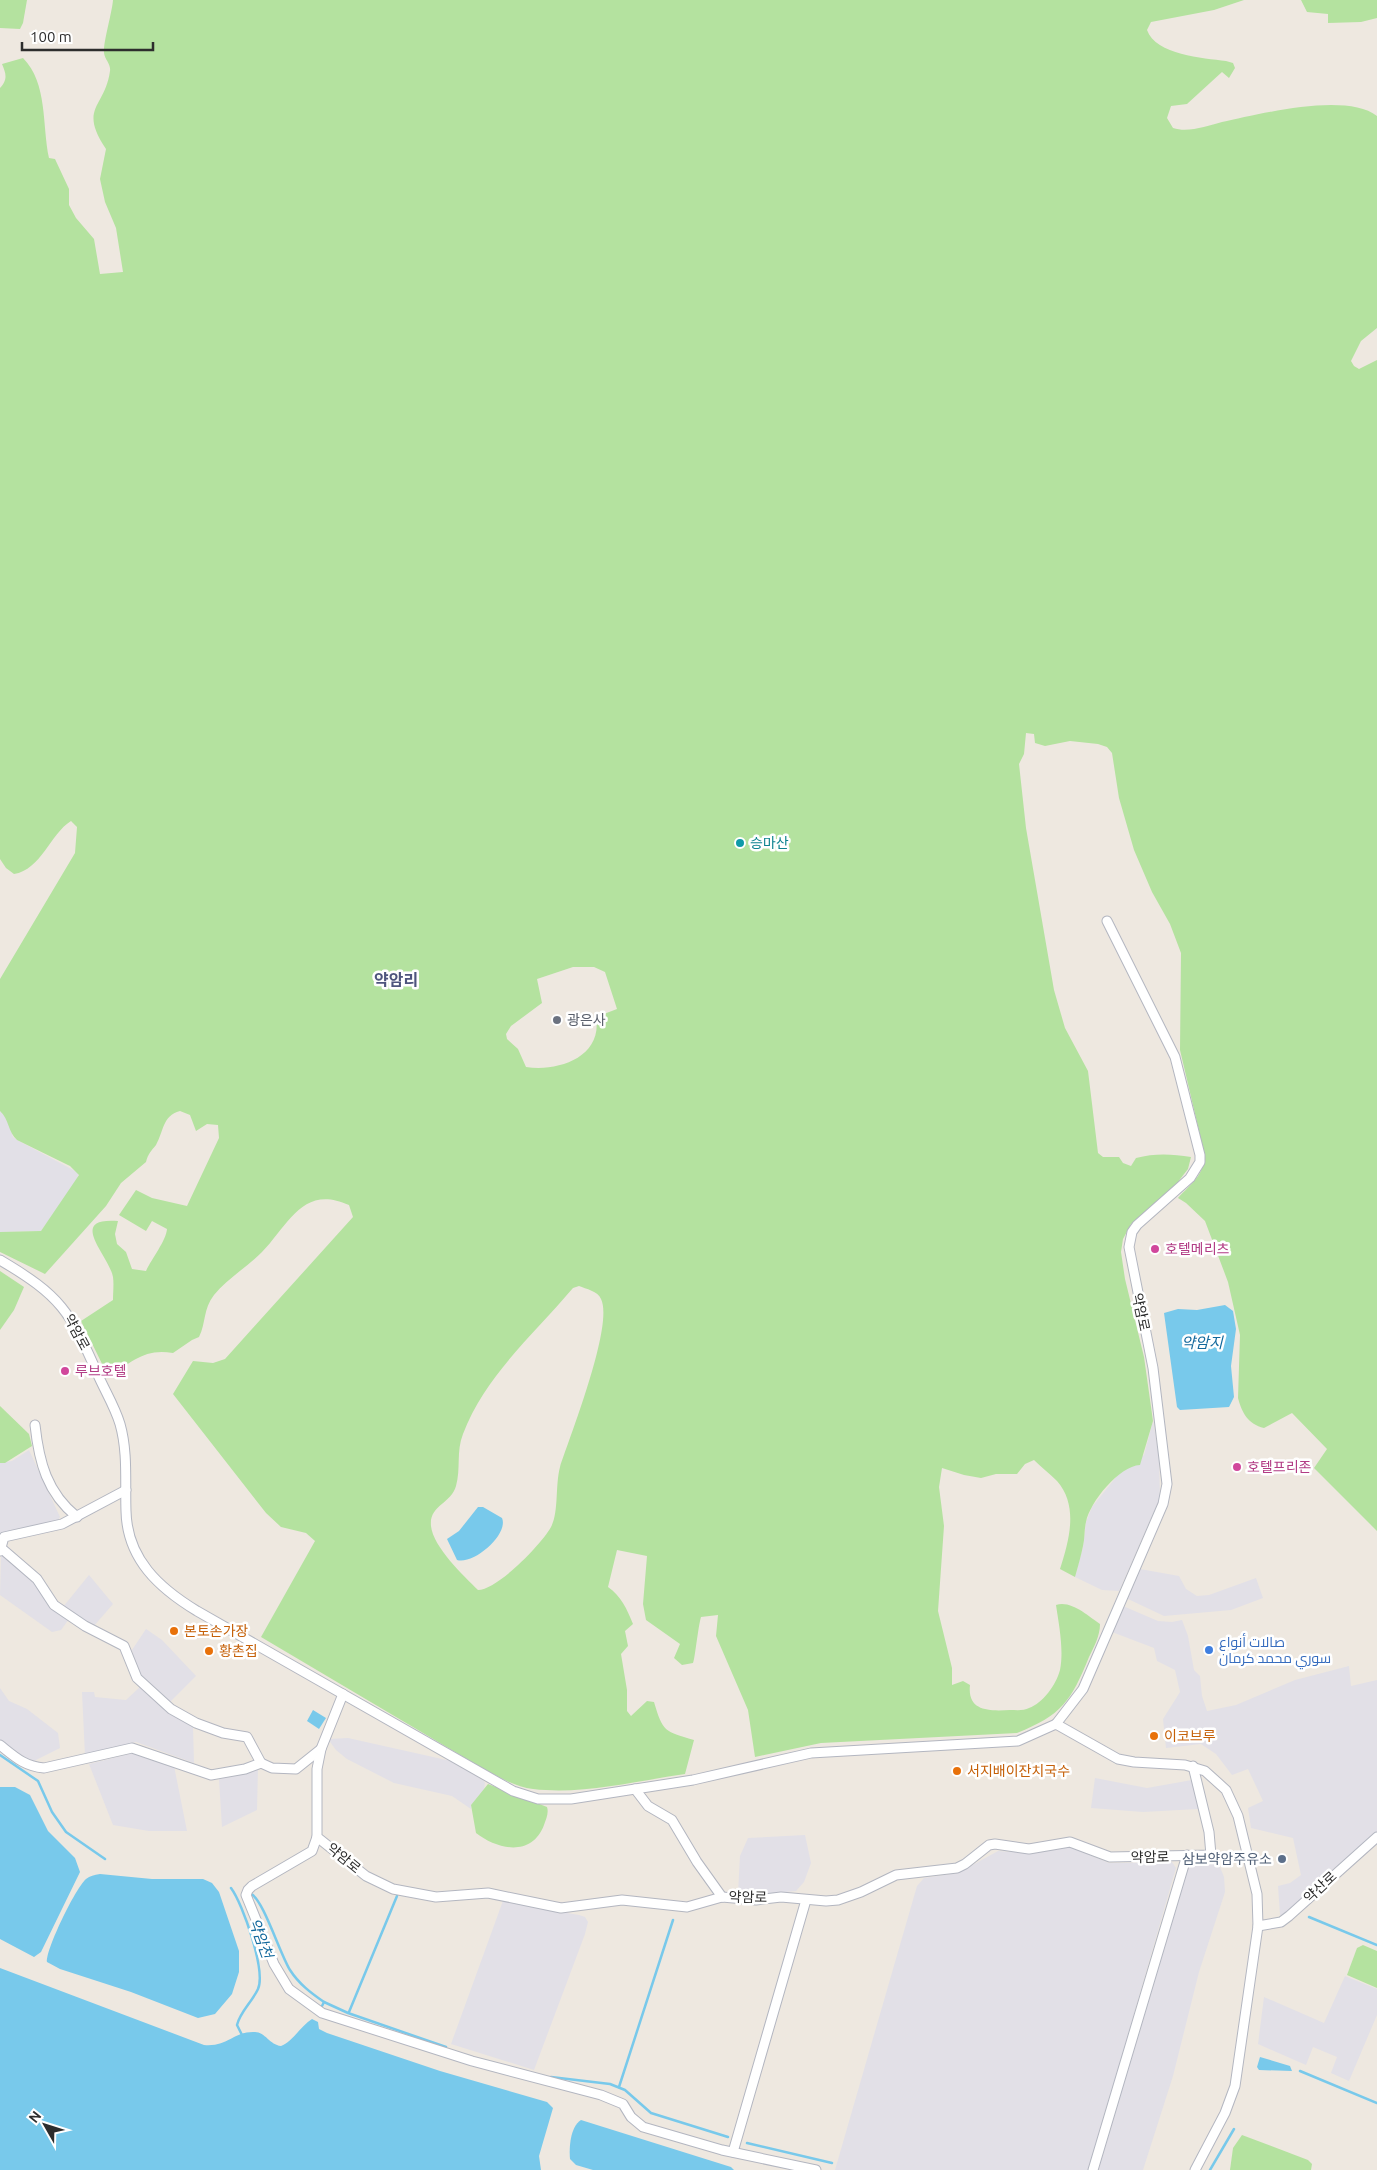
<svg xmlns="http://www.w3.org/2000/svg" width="1377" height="2170" font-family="Ubuntu,Cairo,'Noto Sans KR',sans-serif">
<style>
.industrial{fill:#e2e0e7}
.green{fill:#b4e29f;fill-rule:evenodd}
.water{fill:#78c9eb}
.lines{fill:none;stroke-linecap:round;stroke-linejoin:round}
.stream{stroke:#78c9eb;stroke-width:2.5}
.minor-casing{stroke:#b3b6c0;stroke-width:11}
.minor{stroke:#fff;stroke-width:9}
.culture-dot{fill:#0f9aa8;stroke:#fff;stroke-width:2}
.worship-dot{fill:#6b7280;stroke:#fff;stroke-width:2}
.hotel-dot{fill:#d1479c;stroke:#fff;stroke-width:2}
.food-dot{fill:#e8710a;stroke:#fff;stroke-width:2}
.shop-dot{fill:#3f7fe0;stroke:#fff;stroke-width:2}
.service-dot{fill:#5c6f8a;stroke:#fff;stroke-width:2}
.labels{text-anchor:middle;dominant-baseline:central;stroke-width:5;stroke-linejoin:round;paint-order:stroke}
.culture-label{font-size:14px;fill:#0d838f;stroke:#fff;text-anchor:start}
.worship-label{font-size:14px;fill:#5b616d;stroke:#fff;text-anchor:start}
.hotel-label{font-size:14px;fill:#b23c85;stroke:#fff;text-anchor:start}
.street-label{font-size:14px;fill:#2d2d2d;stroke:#fff}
.food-label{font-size:14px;fill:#c56008;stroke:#fff;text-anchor:start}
.shop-label{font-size:14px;fill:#366cbe;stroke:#fff;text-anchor:start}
.service-label{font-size:14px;fill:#4e5e75;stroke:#fff;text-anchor:end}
.water-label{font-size:15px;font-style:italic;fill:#12689c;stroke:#fff}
.quarter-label{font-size:16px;font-weight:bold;fill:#4e557d;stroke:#fff}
</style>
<rect width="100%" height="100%" fill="#eee8e0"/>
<g class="industrial">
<polygon points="0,1111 7,1118 13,1137 17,1140 79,1173 76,1182 41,1231 0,1232"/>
<polygon points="1153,1421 1159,1456 1160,1498 1119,1591 1102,1590 1075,1577 1083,1547 1086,1522 1092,1507 1117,1476 1144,1455"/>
<polygon points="29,1450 60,1517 58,1520 5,1533 0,1536 0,1463 12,1461"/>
<polygon points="1,1555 31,1576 47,1603 69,1619 61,1630 52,1632 0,1595"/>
<polygon points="1140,1569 1179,1576 1186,1589 1197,1596 1209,1595 1256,1578 1263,1598 1231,1610 1164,1616 1128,1599 1128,1594"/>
<polygon points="89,1575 113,1604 93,1627 63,1607"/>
<polygon points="1123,1606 1158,1621 1172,1622 1182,1620 1188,1636 1194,1670 1200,1676 1202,1696 1207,1711 1236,1705 1295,1680 1349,1666 1351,1686 1377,1680 1377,1832 1325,1876 1284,1915 1280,1915 1278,1886 1290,1883 1301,1875 1293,1838 1251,1828 1248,1808 1263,1801 1248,1769 1232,1775 1216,1754 1201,1744 1166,1748 1163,1719 1180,1692 1175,1670 1157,1661 1154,1648 1112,1632"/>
<polygon points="146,1629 162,1640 196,1676 169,1703 141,1678 136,1668 132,1650"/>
<polygon points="140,1687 169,1712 193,1726 194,1763 136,1742 85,1756 82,1692 94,1692 95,1697 126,1700"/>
<polygon points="0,1688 9,1701 27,1709 58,1733 60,1748 32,1762 0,1741"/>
<polygon points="348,1738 451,1761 483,1780 485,1783 484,1789 471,1805 471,1809 452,1796 394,1783 347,1759 336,1750 328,1739"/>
<polygon points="137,1752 174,1766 187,1831 149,1831 113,1825 89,1764"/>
<polygon points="258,1768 257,1810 222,1827 219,1779 247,1773"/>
<polygon points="1095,1778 1147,1788 1192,1780 1198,1809 1143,1812 1091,1808"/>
<polygon points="805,1835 811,1863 804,1882 796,1891 754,1895 738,1894 740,1856 748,1838"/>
<polygon points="1070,1847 1109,1863 1172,1862 1176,1868 1089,2170 835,2170 917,1886 924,1878 958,1873 998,1851 1032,1853"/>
<polygon points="1203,1857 1210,1858 1220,1867 1224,1877 1225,1892 1199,1972 1173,2076 1143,2170 1096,2170 1180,1885 1189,1867 1194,1861"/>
<polygon points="504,1898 543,1909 579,1915 585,1917 588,1922 585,1934 534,2070 451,2044"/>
<polygon points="1345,1976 1377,1989 1377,2015 1349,2081 1331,2073 1337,2057 1313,2047 1306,2065 1258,2044 1264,1997 1324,2023"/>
</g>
<g class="green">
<polygon points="0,0 27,0 23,23 20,29 0,28"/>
<path d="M113,0h1131l-30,10 -63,12 -4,8c9,25 56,28 79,31l7,2 2,5 -6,10 -7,-6 -35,32 -16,2 -4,12 6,10c15,5 34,-2 49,-6 37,-8 124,-30 155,-6v212l-16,13 -10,20 3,5 5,3 18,-9v1171l-63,-63 13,-19 -35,-36 -28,15c-16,-4 -22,-15 -26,-30l2,-63 -12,-53 -23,-61 -19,-18 -8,-5c14,-15 28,-24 26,-46l-24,-102 1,-97 -11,-29 -18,-32 -18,-42 -15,-52 -7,-45 -5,-6 -9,-3 -28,-3 -25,5 -10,-3 -1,-9 -8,-1 -2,21 -5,10 7,64 28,162 11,38 23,43 10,82 5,4h16l4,6 8,3 5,-8c19,-5 36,-4 55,-1l-3,12 -14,18 -43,37 -8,15 -2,13 4,27 19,78 9,64 -13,44c-21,1 -50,37 -54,57 -2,8 -1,16 -3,24 -2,10 -5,20 -8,31l-15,-8c9,-28 19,-63 -3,-88 -7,-7 -16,-14 -23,-21l-9,4 -8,10h-21l-15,4 -17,-3 -22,-7 -3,19 5,39 -6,85 14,57v17l11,-4 7,4c-3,27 20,26 40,25 6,0 14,1 19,-2 14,-5 27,-23 31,-38 4,-20 -1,-45 -4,-65 15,-5 32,11 44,19 0,12 -6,23 -11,33 -18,44 -27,58 -72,76l-196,10 -66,14 -7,-47 -32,-74 2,-21 -17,2c-3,10 -6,42 -8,46l-11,2 -8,-7 6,-14 -34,-24 -3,-16 4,-48 -30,-6 -9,37c13,9 19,22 25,37l-8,7 3,15 -7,8 6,36v21l4,5 16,-15 7,1c9,30 10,29 40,38l-9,34c-49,7 -102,21 -152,15 -20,-2 -39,-15 -56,-24l-216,-128 54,-96 -9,-8 -25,-6 -15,-14 -93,-119 20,-33 20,2 12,-4 128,-142 -4,-12c-46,-21 -60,19 -87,47 -15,15 -35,27 -48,43 -11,14 -8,28 -15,42l-7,3 -19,13c-29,-5 -40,9 -65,23l-27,-55 32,-21c0,-7 1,-16 0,-23 -4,-22 -47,-60 5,-56l-3,13 2,10 9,8 6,17 14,2c6,-13 20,-30 21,-42l-15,-8 -6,10 -27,-16 17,-25 16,8 35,8 32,-68 -1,-13 -11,-1 -11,7 -6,-16 -10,-4c-18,5 -16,20 -24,34 -5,6 -8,9 -10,17l-25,21 -15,23 -61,68 -45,-22v-20l41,-1 38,-56 -9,-9 -53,-26c-9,-8 -8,-21 -17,-29v-132l75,-126 2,-26 -6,-6c-21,13 -30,49 -57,53l-8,-6 -6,-9v-771c8,-9 6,-14 2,-24l21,-6c25,25 19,68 26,100l6,1 14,30v16l7,13 18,21 6,35 23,-2 -7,-44 -11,-26 -5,-23 6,-30c-28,-42 -1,-41 4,-78 1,-7 -5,-11 -6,-18 -1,-10 8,-40 9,-53zM573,967h21l11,5 12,37 -21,8c7,41 -39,55 -70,50l-8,-18 -11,-10 -1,-5 5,-8 31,-23 -5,-24zM579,1286c7,3 19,5 22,13 13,26 -31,137 -41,168 -5,19 -1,45 -9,60 -10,18 -54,63 -73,63 -14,-14 -45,-43 -47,-64 -2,-21 20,-22 25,-40 5,-17 0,-35 7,-52 22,-58 71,-100 110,-146z"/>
<polygon points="1301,0 1377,0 1377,18 1361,22 1328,23 1328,14 1307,12"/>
<polygon points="0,1271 24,1287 14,1310 0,1330"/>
<polygon points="0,1406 29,1434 32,1446 5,1463 0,1463"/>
<path d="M488,1784l59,23c2,6 -1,12 -3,18 -12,32 -46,25 -68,8l-5,-28z"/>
<polygon points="1363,1945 1377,1951 1377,1988 1347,1975 1357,1948"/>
<polygon points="1242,2135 1308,2160 1312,2164 1311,2170 1230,2170 1233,2148"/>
</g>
<g class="water">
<polygon points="1225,1305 1233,1311 1236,1329 1231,1366 1234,1397 1229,1407 1180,1410 1177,1407 1164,1313 1178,1309 1197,1310"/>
<path d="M478,1507h5l19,11c7,16 -28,47 -45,42l-10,-21 12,-8z"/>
<polygon points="313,1710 326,1718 319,1729 307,1721"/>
<polygon points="0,1787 15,1787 30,1795 48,1831 75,1858 80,1872 41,1952 34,1957 0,1939"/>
<path d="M100,1874l52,5h51l9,4 7,9 20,59v21l-7,22 -17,20 -17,4 -67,-26 -71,-23 -13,-7c-1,-13 28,-73 39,-83 4,-3 8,-4 14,-5z"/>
<path d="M0,1968l204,77c25,2 29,-14 51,-13 10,0 15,13 26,14 11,-4 20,-20 31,-27l6,3 1,7 8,4 113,38 107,31 6,6 -14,48 2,14h-541z"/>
<polygon points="1260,2057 1290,2066 1292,2071 1259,2070 1257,2067"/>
<path d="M581,2120l150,47 3,3h-141l-17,-5 -6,-6c-1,-11 0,-32 11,-39z"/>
</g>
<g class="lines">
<g class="stream">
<polyline points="0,1755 38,1781 52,1812 66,1832 105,1859"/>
<path d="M231,1888c12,16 35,83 27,101 -6,13 -18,23 -21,36l5,10"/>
<path d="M251,1894c12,5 29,60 39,76 9,14 21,23 34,32l-2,4"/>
<polyline points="1309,1917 1377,1945"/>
<polyline points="324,2002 348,2013 446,2047"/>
<polyline points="349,2012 397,1896"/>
<polyline points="1300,2071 1377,2103"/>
<polyline points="551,2077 610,2084 625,2090 651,2113 728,2137"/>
<polyline points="619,2087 673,1920"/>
<polyline points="747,2143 832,2163"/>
<polyline points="1210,2170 1234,2129"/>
</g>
<defs>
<g id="minor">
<path d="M0,1260c61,36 70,51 98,115 7,16 17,32 22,49 8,28 5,58 6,87 1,48 33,77 71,100l316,180 25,8h33l122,-19 118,-27 207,-12 38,-17 62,35 16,3 51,3 20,6 21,19 12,26 19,78 1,32 -23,160 -10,27 -30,57"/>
<path d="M35,1425c4,37 12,68 42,92"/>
<polyline points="1,1548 37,1579 54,1605 85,1626 124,1646 137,1678 171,1709 196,1723 223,1733 247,1737 261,1763"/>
<polyline points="0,1551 4,1537 62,1524 126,1490"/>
<polyline points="343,1694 321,1749 317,1769 317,1837 366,1876 393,1889 436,1897 488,1893 561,1908 622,1900 687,1907 722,1897 756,1900 781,1897 826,1901 838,1900 861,1892 896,1875 957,1868 965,1864 989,1845 995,1844 1029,1849 1070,1842 1110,1857 1211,1855 1209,1832 1193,1766"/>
<polyline points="1056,1724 1083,1689 1163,1504 1167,1484 1153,1368 1129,1247 1132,1232 1137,1225 1190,1178 1200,1162 1200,1155 1175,1057 1107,921"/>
<path d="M0,1745c15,12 24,21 44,23l88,-20 79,27 34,-6 16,-6 11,5 24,1 25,-20"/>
<polyline points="635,1789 648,1806 672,1820 697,1862 722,1897"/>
<polyline points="317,1837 312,1851 252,1886 248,1890 246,1895 274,1964 289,1989 322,2013 472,2061 601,2095 623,2104 631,2117 643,2127 722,2150 816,2170"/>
<polyline points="1258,1926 1281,1922 1289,1916 1377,1837"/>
<polyline points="733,2152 806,1900"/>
<polyline points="1093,2170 1187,1855"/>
</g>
</defs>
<use href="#minor" class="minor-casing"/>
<use href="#minor" class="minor"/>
</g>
<circle class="culture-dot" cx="740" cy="843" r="5"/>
<circle class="worship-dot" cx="557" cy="1020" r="5"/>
<g class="hotel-dot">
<circle cx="1155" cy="1249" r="5"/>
<circle cx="65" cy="1371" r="5"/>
<circle cx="1237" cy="1467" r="5"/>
</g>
<g class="food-dot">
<circle cx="174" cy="1631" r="5"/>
<circle cx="209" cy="1651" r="5"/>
<circle cx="1154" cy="1736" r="5"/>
<circle cx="957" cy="1771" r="5"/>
</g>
<circle class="shop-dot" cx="1209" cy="1650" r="5"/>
<circle class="service-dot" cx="1282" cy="1859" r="5"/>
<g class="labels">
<g class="culture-label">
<text x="750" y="843">승마산</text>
</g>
<g class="worship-label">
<text x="567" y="1020">광은사</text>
</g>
<g class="hotel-label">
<text x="1165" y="1249">호텔메리츠</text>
<text x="75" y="1371">루브호텔</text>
<text x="1247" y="1467">호텔프리존</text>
</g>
<g class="street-label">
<text transform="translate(1141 1312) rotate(78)">약암로</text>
<text transform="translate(77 1332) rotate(62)">약암로</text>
<text transform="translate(1150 1857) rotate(-1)">약암로</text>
<text transform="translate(344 1858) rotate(39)">약암로</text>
<text transform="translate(1320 1887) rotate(-43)">약산로</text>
<text transform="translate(748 1897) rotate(1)">약암로</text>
</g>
<g class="food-label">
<text x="184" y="1631">본토손가장</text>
<text x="219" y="1651">황촌집</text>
<text x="1164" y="1736">이코브루</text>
<text x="967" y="1771">서지배이잔치국수</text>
</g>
<g class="shop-label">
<text x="1219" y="1642">صالات أنواع<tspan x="1219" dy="16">سوري محمد كرمان</tspan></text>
</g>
<g class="service-label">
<text x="1272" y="1859">삼보약암주유소</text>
</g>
<g class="water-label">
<text x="1202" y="1342">약암지</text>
<text transform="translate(261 1938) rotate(70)">약암천</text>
</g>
<g class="quarter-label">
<text x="396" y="980">약암리</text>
</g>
</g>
<g transform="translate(45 2125) rotate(309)" stroke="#ffffff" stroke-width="4" paint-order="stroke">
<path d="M0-4L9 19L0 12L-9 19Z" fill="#2d2d2d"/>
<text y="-8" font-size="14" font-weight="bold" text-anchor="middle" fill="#2d2d2d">N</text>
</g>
<path d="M22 42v8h131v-8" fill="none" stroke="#2d2d2d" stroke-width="2.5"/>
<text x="30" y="42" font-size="15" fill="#2d2d2d" stroke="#ffffff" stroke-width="4" paint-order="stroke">100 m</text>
</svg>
